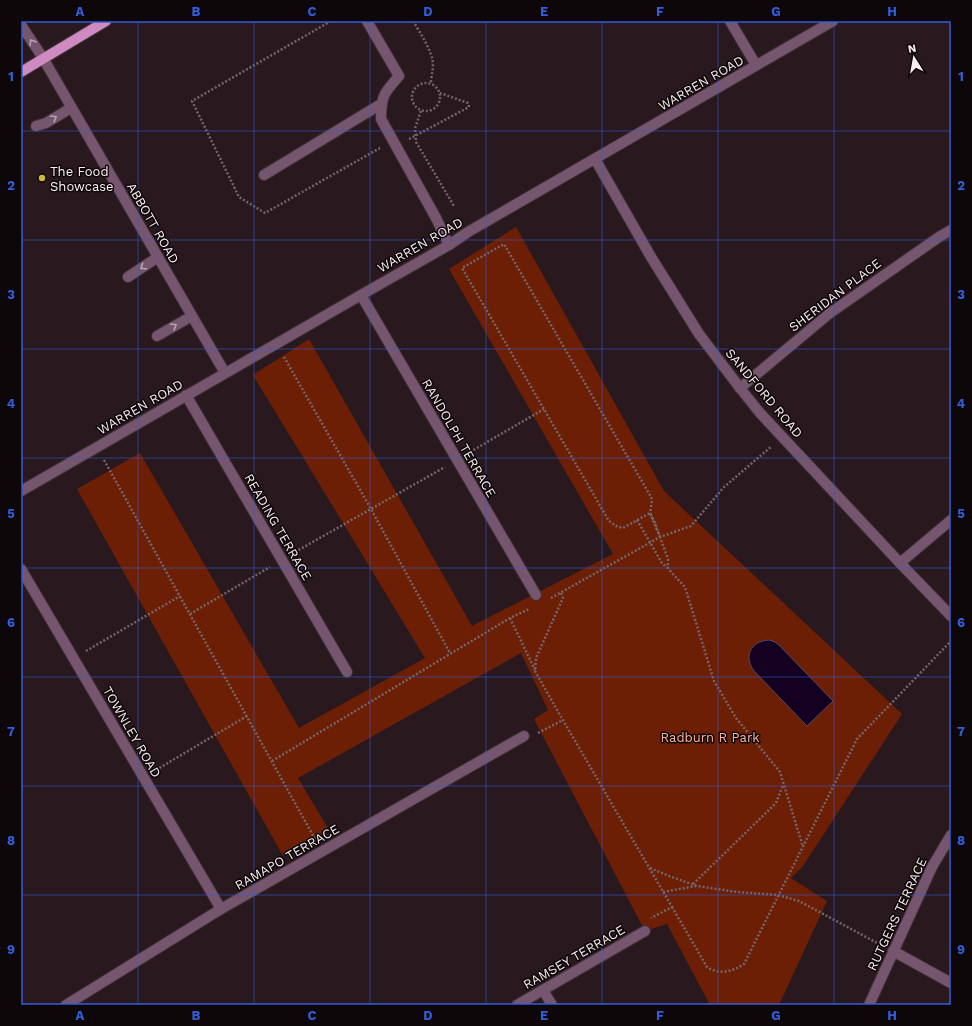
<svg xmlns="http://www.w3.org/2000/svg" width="972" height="1026" font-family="'Work Sans',sans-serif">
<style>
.green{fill:#6c1f05}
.water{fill:#140020;stroke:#59485f}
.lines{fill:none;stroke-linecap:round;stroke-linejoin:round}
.minor-casing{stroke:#423338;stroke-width:12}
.major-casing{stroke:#423338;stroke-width:12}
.path{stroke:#74656b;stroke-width:2.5;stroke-dasharray:2 2;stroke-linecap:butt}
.minor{stroke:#76556f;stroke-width:10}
.major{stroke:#ce8ac1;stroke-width:10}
.oneway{stroke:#b8a2b1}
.grid{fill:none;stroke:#335edb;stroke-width:1;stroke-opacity:0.55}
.poi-dot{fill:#ceb838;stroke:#0d0709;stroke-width:1.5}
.labels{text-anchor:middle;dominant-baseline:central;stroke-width:3;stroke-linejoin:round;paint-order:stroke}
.street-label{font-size:13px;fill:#fbeff3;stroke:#0d0709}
.poi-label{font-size:13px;fill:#fbeff3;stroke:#0d0709;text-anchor:start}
.park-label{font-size:13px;fill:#feb19b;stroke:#0d0709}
.neatline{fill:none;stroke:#335edb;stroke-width:1.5}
.grid-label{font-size:13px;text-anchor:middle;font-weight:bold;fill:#335edb}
</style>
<rect width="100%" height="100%" fill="#29191f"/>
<polygon class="green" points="516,227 664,491 902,714 803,866 791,878 827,901 779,1005 710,1005 667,924 645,931 534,719 548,710 521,653 298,778 329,830 283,856 77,489 140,453 299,728 425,658 253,375 309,339 472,626 613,554 449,269"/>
<path class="water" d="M769,640l6,2 4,3 54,56 -26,25 -53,-55c-11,-15 -3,-30 15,-31z"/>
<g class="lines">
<defs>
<g id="minor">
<path d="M367,21l32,55c-15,17 -18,20 -18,43l55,99 13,27"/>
<polyline points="730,21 756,65"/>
<polyline points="21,25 43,58 225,373"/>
<polyline points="36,126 46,123 71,108"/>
<polyline points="595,159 651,257 699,334 740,388 760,413 900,563 951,616"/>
<polyline points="264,175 381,104"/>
<polyline points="128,277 158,257"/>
<polyline points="361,295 536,595"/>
<polyline points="157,336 192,316"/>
<polyline points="740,388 830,313 939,237 951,230"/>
<polyline points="186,395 347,672"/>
<polyline points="21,491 361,295 449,245 468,232 833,21"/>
<polyline points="900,563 951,520"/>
<polyline points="21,569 221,909"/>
<polyline points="893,951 951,983"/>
<polyline points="543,990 552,1005"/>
<polyline points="66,1005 221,909 524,736"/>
<polyline points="517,1005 645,931"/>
<polyline points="869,1005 932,867 951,835"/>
</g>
<polyline id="major" points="21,72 106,21"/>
</defs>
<use href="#minor" class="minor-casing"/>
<use href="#major" class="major-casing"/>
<g class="path">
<polyline points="331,21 192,101 239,197 265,213 380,148"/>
<path d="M413,21c7,12 19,29 20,43 0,7 -2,13 -2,19"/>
<circle cx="426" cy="97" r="14"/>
<polyline points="421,111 415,128 416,142 454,206"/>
<polyline points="409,139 469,107 468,103 440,93"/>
<polyline points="284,357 371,509 450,653"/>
<polyline points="470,452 544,409"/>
<polyline points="104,460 315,839"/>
<polyline points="637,520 662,563 668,568"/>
<polyline points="660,537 650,513 652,501 651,497 504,244 462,268 609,521 616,526 623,528 650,513 655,523 668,559 668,568 671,572 685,587 714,681 736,718 780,772 803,847"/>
<polyline points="295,552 445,467"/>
<polyline points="561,593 563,598 536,658 535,671 560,715 672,907 651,918"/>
<polyline points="551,598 660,537 691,526 724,487 772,446"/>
<polyline points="190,614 270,567"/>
<polyline points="510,618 535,670"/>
<polyline points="86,651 180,596"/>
<polyline points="538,733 563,720"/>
<polyline points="272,761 510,618 529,609"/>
<polyline points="156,770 247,716"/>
<polyline points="650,868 669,876 697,886 737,892 778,895 799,901 881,945"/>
<polyline points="693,884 771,808 776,803 783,785"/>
<polyline points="663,892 696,886"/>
<path d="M672,907l35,60c12,8 25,5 37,-3l113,-225 94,-98"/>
</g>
<use href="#minor" class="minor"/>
<use href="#major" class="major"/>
</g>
<defs><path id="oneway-chevron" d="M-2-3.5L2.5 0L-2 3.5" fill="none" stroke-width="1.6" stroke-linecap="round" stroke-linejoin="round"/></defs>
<g class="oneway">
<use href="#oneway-chevron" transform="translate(32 42) rotate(-122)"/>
<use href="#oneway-chevron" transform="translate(54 118) rotate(-31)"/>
<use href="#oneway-chevron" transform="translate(143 267) rotate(146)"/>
<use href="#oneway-chevron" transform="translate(174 326) rotate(-30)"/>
</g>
<path class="grid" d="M138,21v984M254,21v984M370,21v984M486,21v984M602,21v984M718,21v984M834,21v984M21,131h930M21,240h930M21,349h930M21,458h930M21,568h930M21,677h930M21,786h930M21,895h930"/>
<circle class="poi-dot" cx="42" cy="178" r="4"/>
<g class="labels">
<g class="street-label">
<text transform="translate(701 83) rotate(-30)">WARREN ROAD</text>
<text transform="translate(153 223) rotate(60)">ABBOTT ROAD</text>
<text transform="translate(420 245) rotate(-30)">WARREN ROAD</text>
<text transform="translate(835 295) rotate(-37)">SHERIDAN PLACE</text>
<text transform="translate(764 393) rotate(50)">SANDFORD ROAD</text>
<text transform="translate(140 407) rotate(-30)">WARREN ROAD</text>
<text transform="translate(459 438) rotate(60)">RANDOLPH TERRACE</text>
<text transform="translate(278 527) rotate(60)">READING TERRACE</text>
<text transform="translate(132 732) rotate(60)">TOWNLEY ROAD</text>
<text transform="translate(287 857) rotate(-30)">RAMAPO TERRACE</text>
<text transform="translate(897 914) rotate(-65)">RUTGERS TERRACE</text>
<text transform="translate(574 957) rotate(-30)">RAMSEY TERRACE</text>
</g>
<g class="poi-label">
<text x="50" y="171">The Food<tspan x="50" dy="15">Showcase</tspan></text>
</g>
<g class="park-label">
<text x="710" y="737">Radburn R Park</text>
</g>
</g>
<rect width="972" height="1026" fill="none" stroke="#0d0709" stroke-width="44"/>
<g transform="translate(914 58) rotate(349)" stroke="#0d0709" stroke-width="3" paint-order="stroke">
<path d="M0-3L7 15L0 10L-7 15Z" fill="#fbeff3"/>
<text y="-6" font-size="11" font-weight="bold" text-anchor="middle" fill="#fbeff3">N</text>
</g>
<rect x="22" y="22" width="928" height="982" class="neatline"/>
<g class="grid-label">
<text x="80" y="16">A</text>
<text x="196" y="16">B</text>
<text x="312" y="16">C</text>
<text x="428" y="16">D</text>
<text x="544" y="16">E</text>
<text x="660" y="16">F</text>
<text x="776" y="16">G</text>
<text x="892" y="16">H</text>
<text x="11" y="81">1</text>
<text x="961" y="81">1</text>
<text x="11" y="190">2</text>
<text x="961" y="190">2</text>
<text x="11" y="299">3</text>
<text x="961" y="299">3</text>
<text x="11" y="408">4</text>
<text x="961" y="408">4</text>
<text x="11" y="518">5</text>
<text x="961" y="518">5</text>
<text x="11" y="627">6</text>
<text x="961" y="627">6</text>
<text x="11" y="736">7</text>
<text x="961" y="736">7</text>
<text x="11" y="845">8</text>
<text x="961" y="845">8</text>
<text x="11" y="954">9</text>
<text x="961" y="954">9</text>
<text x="80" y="1020">A</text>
<text x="196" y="1020">B</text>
<text x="312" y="1020">C</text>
<text x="428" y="1020">D</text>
<text x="544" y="1020">E</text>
<text x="660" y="1020">F</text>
<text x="776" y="1020">G</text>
<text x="892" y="1020">H</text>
</g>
</svg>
